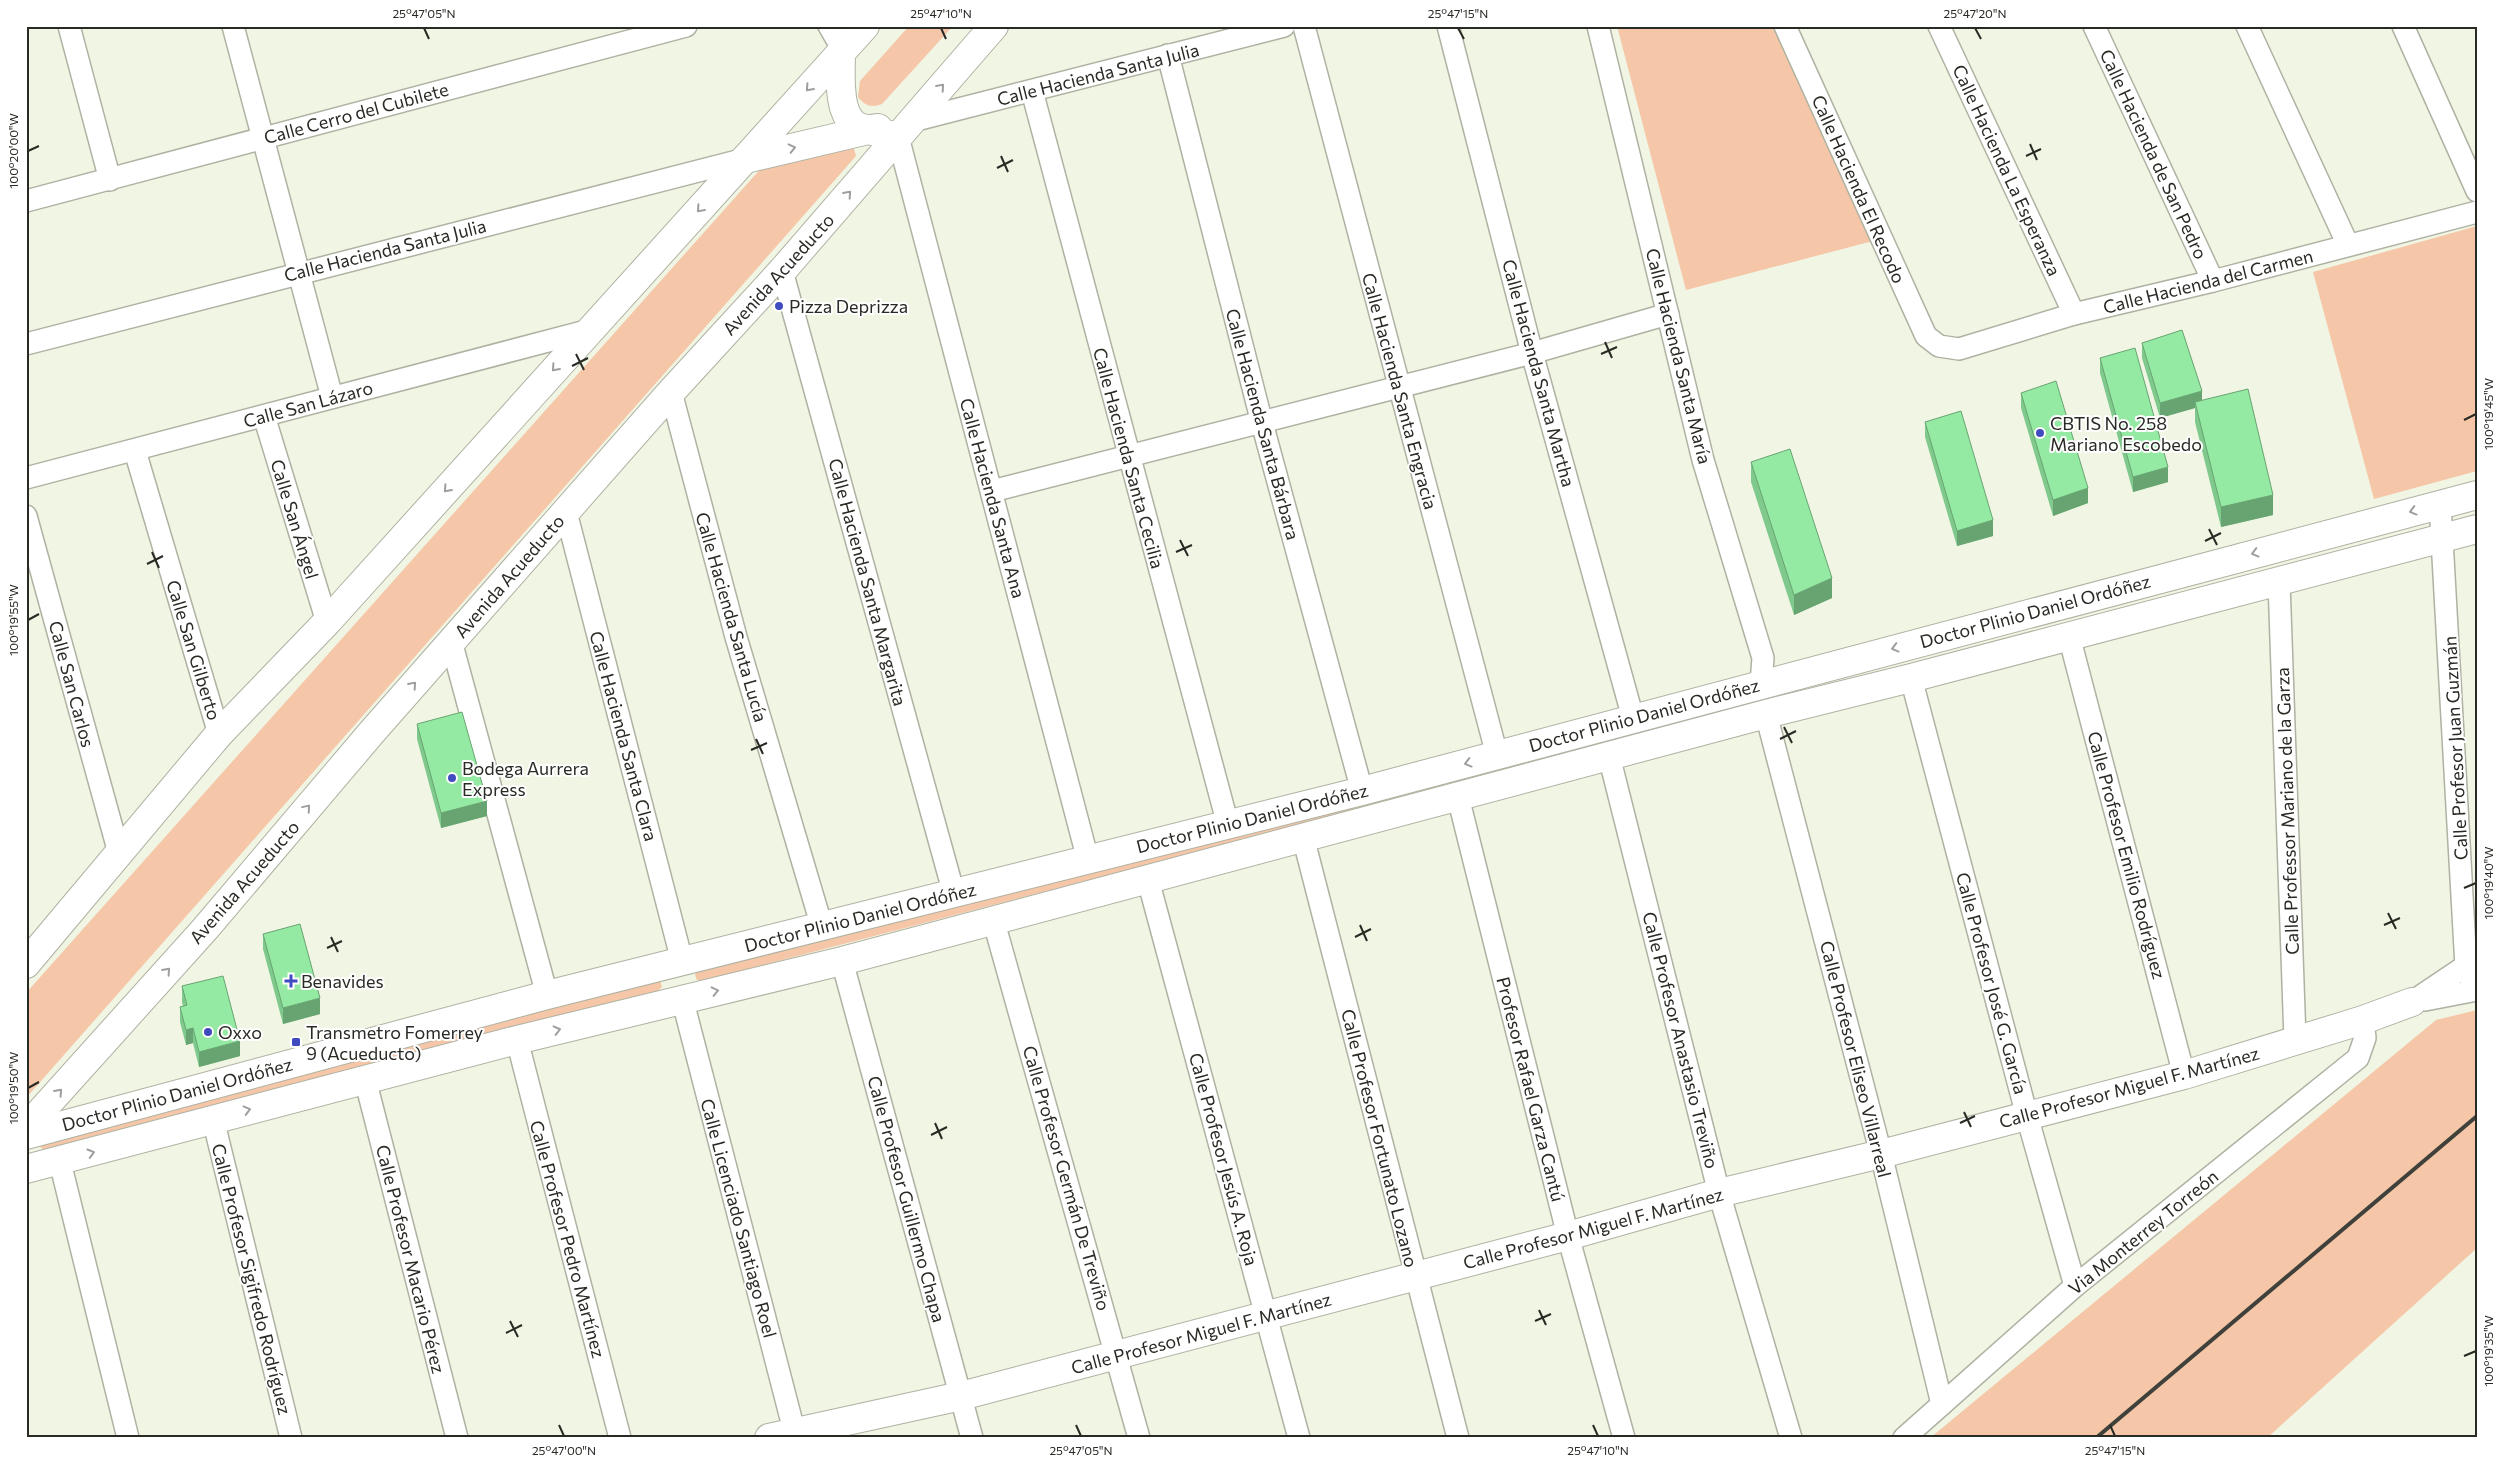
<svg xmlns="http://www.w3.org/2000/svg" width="2503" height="1464" font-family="Commissioner,sans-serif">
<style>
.green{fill:#f5c7a8}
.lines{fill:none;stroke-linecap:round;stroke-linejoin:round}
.street-casing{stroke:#aeb2a2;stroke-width:24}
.secondary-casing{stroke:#aeb2a2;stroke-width:30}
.primary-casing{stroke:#aeb2a2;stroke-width:30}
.street{stroke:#fff;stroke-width:21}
.secondary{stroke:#fff;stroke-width:28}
.primary{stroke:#fff;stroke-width:28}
.rail{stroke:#3f413a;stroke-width:4}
.wall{fill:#7fc98c}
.shaded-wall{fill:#68a472}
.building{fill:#94eaa3;stroke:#68a472}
.oneway{stroke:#9e9f9c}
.ticks{fill:none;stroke:#282a24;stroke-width:2}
.poi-dot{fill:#404bbf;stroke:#fff;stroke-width:2}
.labels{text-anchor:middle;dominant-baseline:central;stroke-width:4;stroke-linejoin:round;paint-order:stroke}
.street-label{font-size:18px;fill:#282a24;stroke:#fff}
.poi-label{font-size:18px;fill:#282a24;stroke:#fff;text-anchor:start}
.neatline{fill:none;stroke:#282a24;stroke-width:2}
.ticks-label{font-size:12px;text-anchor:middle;fill:#282a24}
</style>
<rect width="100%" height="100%" fill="#f1f5e4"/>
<g class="green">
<path d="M909,26h44l-71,78c-10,4 -17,2 -24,-7l2,-16z"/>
<polygon points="1617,26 1775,26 1873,241 1686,290"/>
<polygon points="850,147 854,149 856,156 26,1098 26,993 764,165"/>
<polygon points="2477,226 2477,471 2374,499 2313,272"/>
<polygon points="1758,699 1758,703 1754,706 702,981 697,980 695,975 697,971"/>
<polygon points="660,980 662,987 658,991 46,1150 41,1148 39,1144 40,1140"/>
<polygon points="2477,1010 2477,1248 2267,1438 1930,1438 2436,1020"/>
</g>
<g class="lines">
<defs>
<g id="street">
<polyline points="69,26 110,180"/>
<polyline points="233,26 332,397"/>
<polyline points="829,26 843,50"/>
<polyline points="1304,26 1497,755"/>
<polyline points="1448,26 1532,353 1633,718"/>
<polyline points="1598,26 1703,460 1763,658 1761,683"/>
<polyline points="1785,26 1926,336 1939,346 1959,349 2074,314 2213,281 2477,212"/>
<polyline points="1939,26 2074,314"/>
<polyline points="2094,26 2213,281"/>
<polyline points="2247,26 2348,245"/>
<polyline points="2403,26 2477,191"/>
<polyline points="1168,55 1262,423 1362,791"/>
<polyline points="1032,91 1228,825"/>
<polyline points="912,121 1284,26"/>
<polyline points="898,137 1088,860"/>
<polyline points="26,201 686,26"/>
<polyline points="782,271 954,894"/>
<polyline points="26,344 745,159"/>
<polyline points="671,392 736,637 822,927"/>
<polyline points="264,416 327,622"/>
<polyline points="135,451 219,734"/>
<polyline points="26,478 590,330"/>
<polyline points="992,491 1532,353 1668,314"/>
<polyline points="2440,504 2466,967 2476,990"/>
<polyline points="566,512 682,961"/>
<polyline points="26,516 119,853"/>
<polyline points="2279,582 2295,1040"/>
<polyline points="2069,636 2184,1075"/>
<polyline points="451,641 547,995"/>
<polyline points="1911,678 2027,1116 2075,1286"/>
<polyline points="1766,714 1881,1154 1942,1404"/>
<polyline points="1609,756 1719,1193 1791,1438"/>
<polyline points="1458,797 1568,1236 1624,1438"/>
<polyline points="1303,837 1458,1438"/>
<polyline points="1148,880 1299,1438"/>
<polyline points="993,919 1139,1438"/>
<polyline points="842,961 972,1438"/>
<polyline points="682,998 796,1438"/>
<polyline points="2425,1000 2477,990"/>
<polyline points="2412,1002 2476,959"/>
<polyline points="517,1040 620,1438"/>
<polyline points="365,1079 457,1438"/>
<polyline points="213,1119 291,1438"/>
<polyline points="60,1162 128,1438"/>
<polyline points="1904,1438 2075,1286 2358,1058 2365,1038 2363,1020"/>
</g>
<g id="secondary">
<polyline points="26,1135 547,995 1362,791 2477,495"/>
<polyline points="26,1169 517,1040 842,961 1766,714 1911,678 2477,529"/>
<polyline points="769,1438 961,1396 1568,1236 1719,1193 1881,1154 2184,1075 2363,1020 2412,1002"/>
</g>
<g id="primary">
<path d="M841,52c0,27 -7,85 37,76"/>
<polyline points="745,159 868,130 898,137"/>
<polyline points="26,964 219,734 327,622 865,26"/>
<polyline points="26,1128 205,929 372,732 671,392 782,271 994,26"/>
</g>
</defs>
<use href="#street" class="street-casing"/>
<use href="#secondary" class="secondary-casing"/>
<use href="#primary" class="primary-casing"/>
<use href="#street" class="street"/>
<use href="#secondary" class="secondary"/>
<use href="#primary" class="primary"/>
<polyline class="rail" points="2096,1438 2477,1116"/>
</g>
<g class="wall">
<polygon points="2142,343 2202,400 2273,515 2221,527 2195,422 2195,408 2160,418 2142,358"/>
<polygon points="2100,358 2168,482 2133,492 2100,373"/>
<polygon points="2021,393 2088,503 2053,516 2021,408"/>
<polygon points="1925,422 1993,536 1957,546 1925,437"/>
<polygon points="1751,462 1832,598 1794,615 1751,482"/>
<polygon points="417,724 487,816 441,828 417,739"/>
<polygon points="263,934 320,1014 283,1024 263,949"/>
<polygon points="182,986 240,1056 199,1067 193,1043 186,1045 180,1022 180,1007 183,1006 182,1002"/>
</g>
<g class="shaded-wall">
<polygon points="2202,391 2202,406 2195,402 2195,408 2160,418 2160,403"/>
<polygon points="2168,467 2168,482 2133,492 2133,477"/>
<polygon points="2088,488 2088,503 2053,516 2053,500"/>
<polygon points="2273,495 2273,515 2221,527 2221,507"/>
<polygon points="1993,520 1993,536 1957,546 1957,531"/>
<polygon points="1832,578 1832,598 1794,615 1794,595"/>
<polygon points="487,801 487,816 441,828 441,813"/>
<polygon points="320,998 320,1014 283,1024 283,1008"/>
<polygon points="193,1028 193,1043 186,1045 186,1030"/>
<polygon points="240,1041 240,1056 199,1067 199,1052"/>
</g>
<g class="building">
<polygon points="2182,330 2202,391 2160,403 2142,343"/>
<polygon points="2135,348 2168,467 2133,477 2100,358"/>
<polygon points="2056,381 2088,488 2053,500 2021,393"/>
<polygon points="2248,389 2273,495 2221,507 2195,402"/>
<polygon points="1961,411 1993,520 1957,531 1925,422"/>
<polygon points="1790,449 1832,578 1794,595 1751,462"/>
<polygon points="462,712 487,801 441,813 417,724"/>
<polygon points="300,924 320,998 283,1008 263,934"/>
<polygon points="223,976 240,1041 199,1052 193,1028 186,1030 180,1007 187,1005 182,986"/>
</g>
<defs><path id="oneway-chevron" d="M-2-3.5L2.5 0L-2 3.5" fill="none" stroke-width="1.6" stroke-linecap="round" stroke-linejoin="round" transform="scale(1.25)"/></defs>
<g class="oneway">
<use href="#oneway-chevron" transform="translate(941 87) rotate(-49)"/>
<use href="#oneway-chevron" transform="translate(809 88) rotate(132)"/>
<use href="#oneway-chevron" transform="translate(792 148) rotate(-13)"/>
<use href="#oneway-chevron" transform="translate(848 194) rotate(-49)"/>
<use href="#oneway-chevron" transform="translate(700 209) rotate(132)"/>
<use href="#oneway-chevron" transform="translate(555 368) rotate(132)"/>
<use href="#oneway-chevron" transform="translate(447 489) rotate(132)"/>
<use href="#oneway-chevron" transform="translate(2413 511) rotate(165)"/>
<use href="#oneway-chevron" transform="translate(2255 553) rotate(165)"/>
<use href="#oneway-chevron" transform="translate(1895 648) rotate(165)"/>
<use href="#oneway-chevron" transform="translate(413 685) rotate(-49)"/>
<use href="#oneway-chevron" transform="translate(1468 763) rotate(165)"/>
<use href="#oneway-chevron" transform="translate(307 808) rotate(-50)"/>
<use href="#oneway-chevron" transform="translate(167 971) rotate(-48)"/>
<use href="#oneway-chevron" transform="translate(715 991) rotate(-13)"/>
<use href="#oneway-chevron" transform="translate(557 1030) rotate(-14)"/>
<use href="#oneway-chevron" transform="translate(59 1092) rotate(-48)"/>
<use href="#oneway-chevron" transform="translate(247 1110) rotate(-15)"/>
<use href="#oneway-chevron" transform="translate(91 1153) rotate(-16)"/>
</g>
<path class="ticks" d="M424,28l5,11M941,28l5,11M1458,28l6,11M1975,28l6,11M2030,144l7,16M28,151l11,-5M1001,156l7,16M2026,156l15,-7M997,168l16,-8M1605,342l7,16M576,354l8,16M1601,354l16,-7M572,366l16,-8M2464,420l12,-6M2209,529l8,16M1180,540l8,16M2205,541l16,-8M152,552l7,16M1176,552l16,-7M147,564l16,-8M28,620l11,-6M1784,727l8,16M756,739l7,15M1780,739l16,-8M751,750l16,-7M2464,888l12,-5M2388,913l8,16M1360,925l7,16M2384,925l16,-7M331,937l7,15M1355,937l16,-8M327,948l15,-7M28,1088l11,-6M1964,1112l7,15M935,1123l7,16M1960,1123l15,-7M931,1135l16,-8M1539,1310l7,15M510,1321l8,16M1535,1321l16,-7M506,1333l16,-8M2464,1356l12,-5M559,1425l5,11M1076,1425l5,11M1593,1425l5,11M2110,1425l5,11"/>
<g class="poi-dot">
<circle cx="779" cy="306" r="5"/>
<circle cx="2040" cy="433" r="5"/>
<circle cx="452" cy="778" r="5"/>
<path d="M288.5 973.5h5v5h5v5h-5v5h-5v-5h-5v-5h5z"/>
<circle cx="208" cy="1032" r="5"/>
<rect x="291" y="1037" width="10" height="10" rx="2.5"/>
</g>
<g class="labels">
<g class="street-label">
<text transform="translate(1098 74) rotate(-14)">Calle Hacienda Santa Julia</text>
<text transform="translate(356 113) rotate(-15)">Calle Cerro del Cubilete</text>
<text transform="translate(2154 154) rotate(65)">Calle Hacienda de San Pedro</text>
<text transform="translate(2007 170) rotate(65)">Calle Hacienda La Esperanza</text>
<text transform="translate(1859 189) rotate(66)">Calle Hacienda El Recodo</text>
<text transform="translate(385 250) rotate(-14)">Calle Hacienda Santa Julia</text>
<text transform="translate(778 274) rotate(-48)">Avenida Acueducto</text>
<text transform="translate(2208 281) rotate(-14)">Calle Hacienda del Carmen</text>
<text transform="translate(1679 356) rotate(76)">Calle Hacienda Santa María</text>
<text transform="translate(1539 373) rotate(75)">Calle Hacienda Santa Martha</text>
<text transform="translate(1400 391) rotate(75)">Calle Hacienda Santa Engracia</text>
<text transform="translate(308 404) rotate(-15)">Calle San Lázaro</text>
<text transform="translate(1263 424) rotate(75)">Calle Hacienda Santa Bárbara</text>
<text transform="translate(1129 458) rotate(75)">Calle Hacienda Santa Cecilia</text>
<text transform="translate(993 498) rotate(75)">Calle Hacienda Santa Ana</text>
<text transform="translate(295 519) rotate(73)">Calle San Ángel</text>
<text transform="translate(509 576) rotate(-49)">Avenida Acueducto</text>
<text transform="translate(868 582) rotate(75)">Calle Hacienda Santa Margarita</text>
<text transform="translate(2035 611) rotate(-15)">Doctor Plinio Daniel Ordóñez</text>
<text transform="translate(732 617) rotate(74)">Calle Hacienda Santa Lucía</text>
<text transform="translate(194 650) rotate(73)">Calle San Gilberto</text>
<text transform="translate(72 684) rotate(75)">Calle San Carlos</text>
<text transform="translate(1644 715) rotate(-15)">Doctor Plinio Daniel Ordóñez</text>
<text transform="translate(624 736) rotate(75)">Calle Hacienda Santa Clara</text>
<text transform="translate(2455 748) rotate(-93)">Calle Profesor Juan Guzmán</text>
<text transform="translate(2287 811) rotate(-92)">Calle Professor Mariano de la Garza</text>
<text transform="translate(1252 818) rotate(-14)">Doctor Plinio Daniel Ordóñez</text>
<text transform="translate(2127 855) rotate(75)">Calle Profesor Emilio Rodríguez</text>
<text transform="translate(244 882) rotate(-49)">Avenida Acueducto</text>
<text transform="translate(860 917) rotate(-14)">Doctor Plinio Daniel Ordóñez</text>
<text transform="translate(1992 983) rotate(75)">Calle Profesor José G. García</text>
<text transform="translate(1681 1040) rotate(76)">Calle Profesor Anastasio Treviño</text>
<text transform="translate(1856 1059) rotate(76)">Calle Profesor Eliseo Villarreal</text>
<text transform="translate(2129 1087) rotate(-15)">Calle Profesor Miguel F. Martínez</text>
<text transform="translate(1531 1089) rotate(76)">Profesor Rafael Garza Cantú</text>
<text transform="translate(177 1094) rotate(-15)">Doctor Plinio Daniel Ordóñez</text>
<text transform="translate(1380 1138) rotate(76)">Calle Profesor Fortunato Lozano</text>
<text transform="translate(1224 1159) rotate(75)">Calle Profesor Jesús A. Roja</text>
<text transform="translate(1067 1178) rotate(74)">Calle Profesor Germán De Treviño</text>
<text transform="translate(907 1199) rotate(75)">Calle Profesor Guillermo Chapa</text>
<text transform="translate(739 1218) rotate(75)">Calle Licenciado Santiago Roel</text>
<text transform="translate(1593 1228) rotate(-15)">Calle Profesor Miguel F. Martínez</text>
<text transform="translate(2143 1232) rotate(-39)">Via Monterrey Torreón</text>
<text transform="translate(568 1239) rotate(75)">Calle Profesor Pedro Martínez</text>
<text transform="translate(411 1259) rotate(76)">Calle Profesor Macario Pérez</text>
<text transform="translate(252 1279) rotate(76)">Calle Profesor Sigifredo Rodríguez</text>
<text transform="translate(1201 1333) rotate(-15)">Calle Profesor Miguel F. Martínez</text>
</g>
<g class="poi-label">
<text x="789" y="306">Pizza Deprizza</text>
<text x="2050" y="423">CBTIS No. 258<tspan x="2050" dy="21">Mariano Escobedo</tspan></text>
<text x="462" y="768">Bodega Aurrera<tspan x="462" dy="21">Express</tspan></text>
<text x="301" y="981">Benavides</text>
<text x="218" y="1032">Oxxo</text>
<text x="306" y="1032">Transmetro Fomerrey<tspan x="306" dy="21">9 (Acueducto)</tspan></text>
</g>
</g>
<rect width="2503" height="1464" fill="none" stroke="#ffffff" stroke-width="55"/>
<rect x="28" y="28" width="2448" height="1408" class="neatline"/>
<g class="ticks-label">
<text x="424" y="18">25°47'05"N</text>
<text x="941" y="18">25°47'10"N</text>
<text x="1458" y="18">25°47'15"N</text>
<text x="1975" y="18">25°47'20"N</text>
<text transform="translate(14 151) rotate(-90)" y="4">100°20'00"W</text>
<text transform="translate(2489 414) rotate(-90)" y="4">100°19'45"W</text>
<text transform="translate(14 620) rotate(-90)" y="4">100°19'55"W</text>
<text transform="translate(2489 883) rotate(-90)" y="4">100°19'40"W</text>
<text transform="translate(14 1088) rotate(-90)" y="4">100°19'50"W</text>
<text transform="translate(2489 1351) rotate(-90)" y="4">100°19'35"W</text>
<text x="564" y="1455">25°47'00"N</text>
<text x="1081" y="1455">25°47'05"N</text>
<text x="1598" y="1455">25°47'10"N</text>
<text x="2115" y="1455">25°47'15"N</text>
</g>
</svg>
